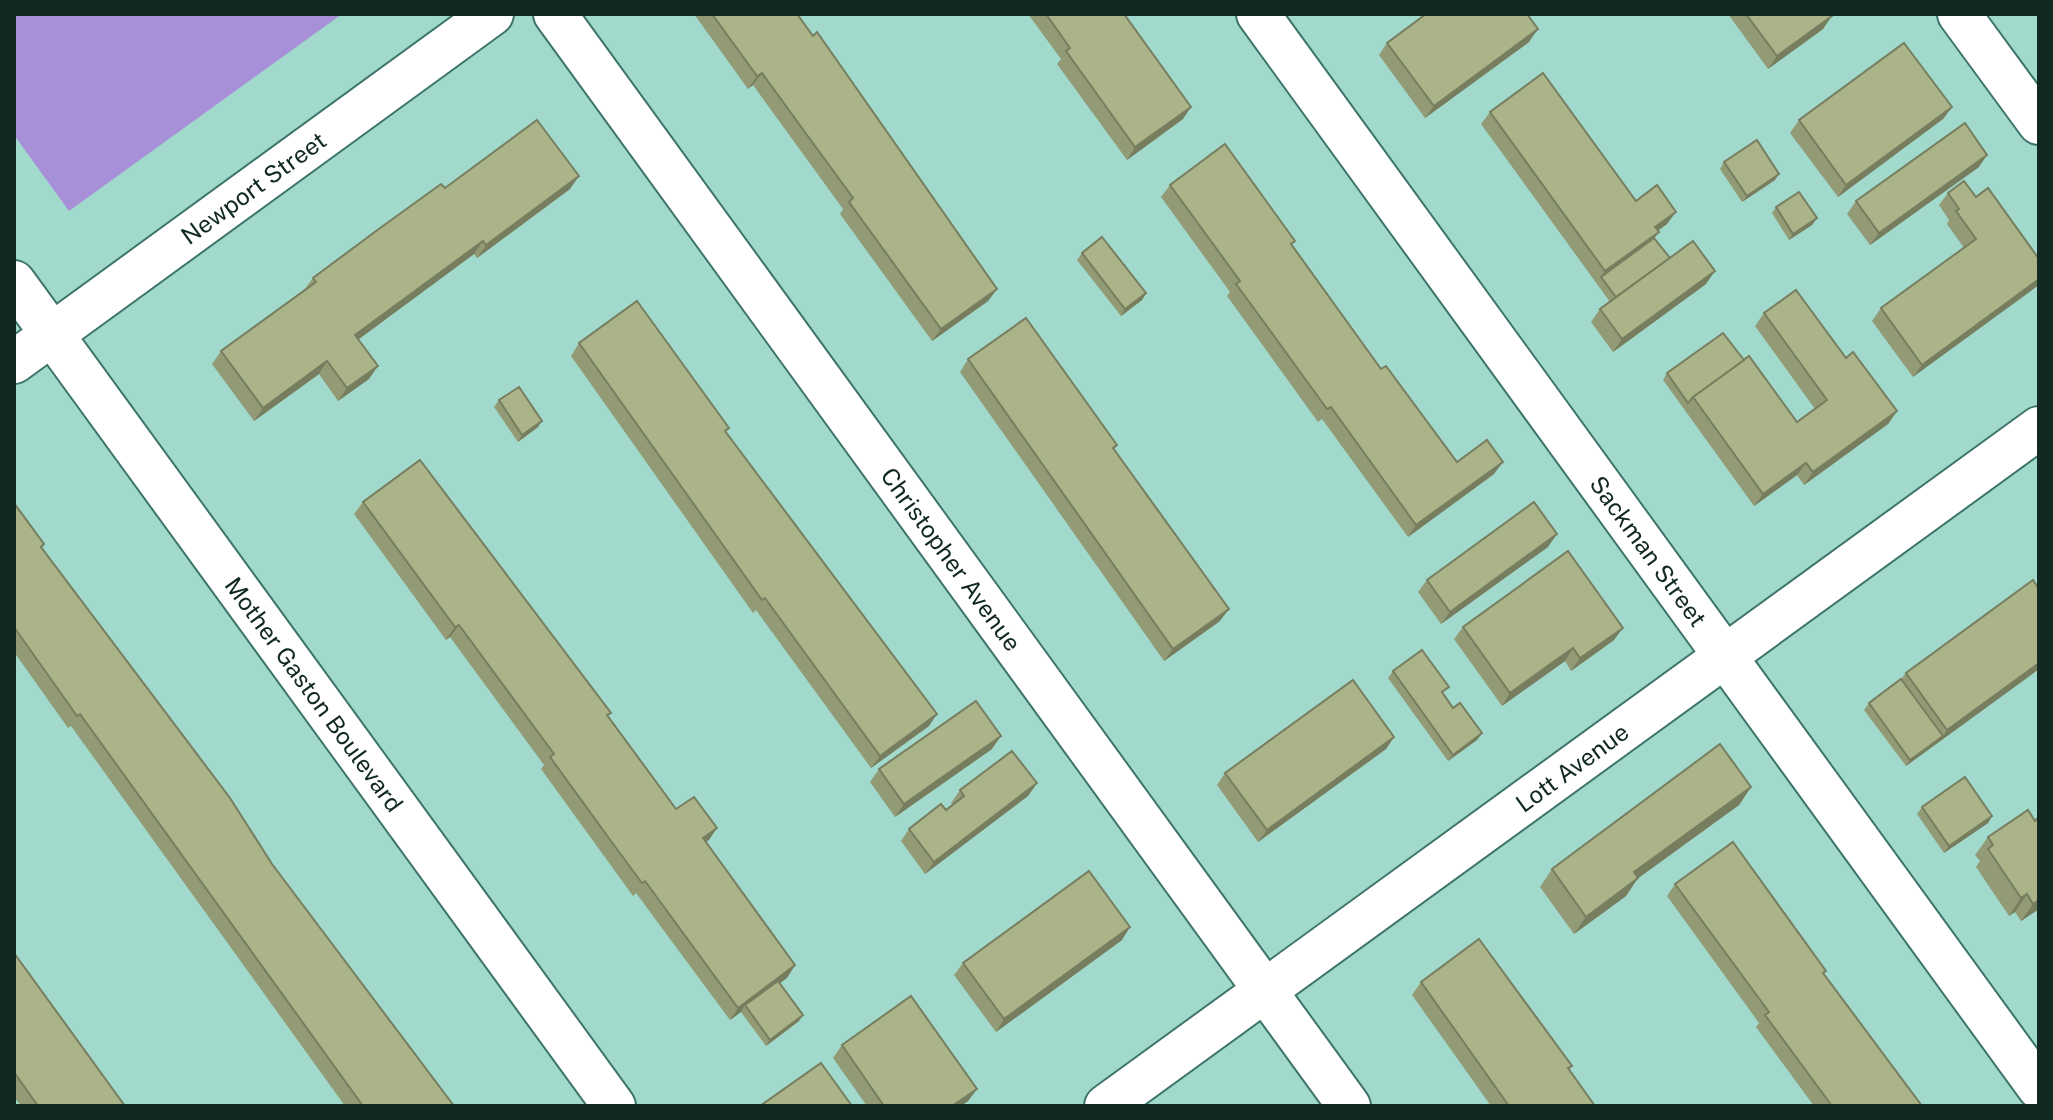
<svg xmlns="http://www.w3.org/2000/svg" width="2053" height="1120" font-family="'Public Sans',sans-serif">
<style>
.green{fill:#a890d8}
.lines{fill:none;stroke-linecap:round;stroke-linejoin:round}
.street-casing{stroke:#3e756a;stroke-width:46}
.street{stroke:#fff;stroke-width:42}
.wall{fill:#929b75}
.shaded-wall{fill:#777e5f}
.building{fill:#aab488;stroke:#777e5f;stroke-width:2}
.labels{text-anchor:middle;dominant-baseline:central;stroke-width:7;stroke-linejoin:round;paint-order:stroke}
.street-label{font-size:24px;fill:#112823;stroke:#a1dacd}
</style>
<rect width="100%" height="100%" fill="#a1dacd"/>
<polygon class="green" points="14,14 342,14 69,211 14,135"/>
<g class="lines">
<defs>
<g id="street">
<path id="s1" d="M555,14l794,1092"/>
<path id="s2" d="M1258,14l781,1074"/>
<polyline points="1959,14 2039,123"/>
<path id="s3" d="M14,282l600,824"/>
<path id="s4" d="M14,362l478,-348"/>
<path id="s5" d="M1106,1106l933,-678"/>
</g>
</defs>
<use href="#street" class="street-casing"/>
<use href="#street" class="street"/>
</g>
<g class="wall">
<polygon points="694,14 797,14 997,289 988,301 932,341 840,214 843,209 753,85 748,89"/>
<polygon points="1028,14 1124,14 1183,119 1127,160 1057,64 1061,59"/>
<polygon points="1728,14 1830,14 1823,29 1768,69"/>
<polygon points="1529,42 1425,118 1379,55 1387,43"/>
<polygon points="1952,107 1943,119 1838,197 1790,133 1799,120"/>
<polygon points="1490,112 1636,201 1667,224 1658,231 1654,238 1670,258 1706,284 1613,352 1591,322 1600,309 1610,302 1481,124"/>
<polygon points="1724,162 1775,180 1742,202 1720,169"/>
<polygon points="1979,167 1870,245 1847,214 1856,201"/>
<polygon points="1170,185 1292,246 1381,369 1457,462 1494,474 1408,537 1322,419 1318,422 1227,296 1230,292 1161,197"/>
<polygon points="445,188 570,189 477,258 474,254 358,339 369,379 338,401 319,374 254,421 212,364 221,351 304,290 313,278"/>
<polygon points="1948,193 1976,197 2039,259 1913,377 1872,321 1881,308 1964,248 1947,224 1949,220 1939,205"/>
<polygon points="1776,207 1817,218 1812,225 1789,240 1772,213"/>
<polygon points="1082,253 1146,293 1142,300 1121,316 1077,260"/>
<polygon points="1764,313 1846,358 1897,411 1888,424 1804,485 1797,475 1754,506 1663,380 1667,373 1744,360 1797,422 1815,409 1755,326"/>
<polygon points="579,343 726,433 929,726 871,768 756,610 753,613 571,356"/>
<polygon points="968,359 1117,445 1114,450 1220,621 1164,661 960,372"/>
<polygon points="499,400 538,427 518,442 494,407"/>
<polygon points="363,502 608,717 676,809 717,828 706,842 795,965 787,978 780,983 799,1021 766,1046 741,1012 730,1020 636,893 633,896 541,769 544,765 450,637 446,640 354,514"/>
<polygon points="14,503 44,544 42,548 272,864 454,1106 345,1106 71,726 68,728 14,652"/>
<polygon points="1548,547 1441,624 1418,592 1427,580"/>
<polygon points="1463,627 1614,640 1571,671 1565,661 1502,706 1454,639"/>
<polygon points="2039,669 1906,766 1864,710 1869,703 1901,679 1906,673"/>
<polygon points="1393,671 1443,694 1453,708 1482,733 1477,740 1448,761 1388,678"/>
<polygon points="1394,737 1386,749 1258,842 1217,785 1225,773"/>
<polygon points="992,749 895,817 870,782 879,769"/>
<polygon points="1037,783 1028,796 925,874 901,841 909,829 946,810 953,805 951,803 960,790"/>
<polygon points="1751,787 1739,805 1638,878 1626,896 1574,934 1540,887 1552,869"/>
<polygon points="1922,807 1992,816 1988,823 1944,853 1917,814"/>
<polygon points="1988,837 2039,909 2021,921 2015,912 2009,916 1976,867 1980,861 1975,855"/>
<polygon points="1675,884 1823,974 1922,1106 1814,1106 1756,1027 1759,1023 1667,896"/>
<polygon points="1122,940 996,1032 954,975 963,963"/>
<polygon points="14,953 125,1106 21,1106 14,1097"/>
<polygon points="1421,982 1572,1066 1569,1070 1595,1106 1491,1106 1412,995"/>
<polygon points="842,1045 977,1089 968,1101 961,1106 867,1106 833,1058"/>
</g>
<g class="shaded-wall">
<polygon points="1832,16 1823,29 1768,69 1777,56"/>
<polygon points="1538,29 1529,42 1425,118 1434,106"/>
<polygon points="762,73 753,85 748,89 757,76"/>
<polygon points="1191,107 1183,119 1127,160 1135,147"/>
<polygon points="1952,107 1943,119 1838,197 1846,185"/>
<polygon points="1987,155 1979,167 1870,245 1879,233"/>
<polygon points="1779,174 1775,180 1742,202 1747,196"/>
<polygon points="579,176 570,189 477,258 486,245"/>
<polygon points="1676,212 1667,224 1646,239 1655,227"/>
<polygon points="1817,218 1812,225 1789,240 1793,234"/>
<polygon points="1659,232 1650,244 1601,277 1605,271"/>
<polygon points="483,241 474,254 347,348 355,335"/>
<polygon points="1715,271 1706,284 1613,352 1622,339"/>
<polygon points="2039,279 2039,285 1913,377 1922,365"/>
<polygon points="997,289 988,301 932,341 941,329"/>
<polygon points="1146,293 1142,300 1121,316 1125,309"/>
<polygon points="327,361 319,374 254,421 263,408"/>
<polygon points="378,366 369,379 338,401 347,388"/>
<polygon points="1897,411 1888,424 1804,485 1813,472"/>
<polygon points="542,421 538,427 518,442 522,435"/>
<polygon points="1503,462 1494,474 1408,537 1416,525"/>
<polygon points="1806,463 1797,475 1754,506 1763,494"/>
<polygon points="1557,534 1548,547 1441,624 1450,612"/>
<polygon points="1229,609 1220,621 1164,661 1173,649"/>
<polygon points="459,625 450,637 446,640 455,627"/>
<polygon points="1623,628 1614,640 1571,671 1580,658"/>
<polygon points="1573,648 1565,661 1502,706 1510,693"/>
<polygon points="2039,663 2039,669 1906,766 1910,760 1943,736 1947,730"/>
<polygon points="937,714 929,726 871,768 880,756"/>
<polygon points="1482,733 1477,740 1448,761 1453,755"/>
<polygon points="1001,736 992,749 895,817 904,804"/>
<polygon points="1394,737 1386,749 1258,842 1267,830"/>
<polygon points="1037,783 1028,796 925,874 934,862"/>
<polygon points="1751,787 1739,805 1622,890 1634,872"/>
<polygon points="1992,816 1988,823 1944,853 1949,846"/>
<polygon points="717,828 709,840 694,851 703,838"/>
<polygon points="1638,878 1626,896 1574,934 1586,917"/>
<polygon points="2027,894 2015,912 2009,916 2021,898"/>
<polygon points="2039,900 2039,909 2021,921 2033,904"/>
<polygon points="1130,927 1122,940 996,1032 1004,1019"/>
<polygon points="795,965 787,978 747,1007 745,1005 741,1012 730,1020 738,1008"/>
<polygon points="803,1015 799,1021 766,1046 770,1040"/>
<polygon points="977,1089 968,1101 961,1106 952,1106"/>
</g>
<g class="building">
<polygon points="712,14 797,14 813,36 817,32 997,289 941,329 849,202 853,198 807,135 762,73 757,76"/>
<polygon points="1046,14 1124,14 1191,107 1135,147 1066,51 1070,48"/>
<polygon points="1426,14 1527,14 1538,29 1434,106 1387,43"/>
<polygon points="1746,14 1830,14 1832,16 1777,56"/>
<polygon points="1904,43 1952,107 1846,185 1799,120"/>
<polygon points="1543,73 1636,201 1657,185 1676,212 1655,227 1659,232 1605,271 1490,112"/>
<polygon points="537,120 579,176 486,245 483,241 355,335 378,366 347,388 327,361 263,408 221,351 316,282 313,278 376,231 441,184 445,188"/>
<polygon points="1965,123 1987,155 1879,233 1856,201"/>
<polygon points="1757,140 1779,174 1747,196 1724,162"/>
<polygon points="1225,144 1295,241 1291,244 1381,369 1386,366 1457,462 1487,440 1503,462 1416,525 1331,407 1327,409 1282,347 1236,284 1240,281 1170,185"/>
<polygon points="1964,181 1976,197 1988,188 2039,259 2039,279 1922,365 1881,308 1976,239 1956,211 1959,209 1948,193"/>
<polygon points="1799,192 1817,218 1793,234 1776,207"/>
<polygon points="1102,237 1146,293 1125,309 1082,253"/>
<polygon points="1654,238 1670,258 1616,297 1601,277"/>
<polygon points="1693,241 1715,271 1622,339 1600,309"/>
<polygon points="1796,290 1846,358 1853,352 1897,411 1813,472 1806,463 1763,494 1693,397 1749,356 1797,422 1827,400 1764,313"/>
<polygon points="637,301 729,428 725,431 937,714 880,756 765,598 762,600 579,343"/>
<polygon points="1026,318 1117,445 1113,448 1229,609 1173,649 968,359"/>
<polygon points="1723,333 1744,360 1693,397 1688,403 1667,373"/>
<polygon points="519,387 542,421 522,435 499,400"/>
<polygon points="420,460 611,713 607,715 676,809 694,797 717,828 703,838 795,965 738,1008 645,881 642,883 619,852 550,757 554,754 459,625 455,627 363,502"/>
<polygon points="1534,502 1557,534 1450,612 1427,580"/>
<polygon points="14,503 44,544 41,547 230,798 272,864 454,1106 363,1106 80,714 77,716 14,627"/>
<polygon points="1568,551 1623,628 1580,658 1573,648 1510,693 1463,627"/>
<polygon points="2033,580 2039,589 2039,663 1947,730 1906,673"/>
<polygon points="1422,650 1449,687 1442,692 1453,708 1460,703 1482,733 1453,755 1393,671"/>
<polygon points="1901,679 1943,736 1910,760 1869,703"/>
<polygon points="1353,680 1394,737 1267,830 1225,773"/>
<polygon points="976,701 1001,736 904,804 879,769"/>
<polygon points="1720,744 1751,787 1634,872 1638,878 1586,917 1552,869"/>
<polygon points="1012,751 1037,783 934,862 909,829 941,804 946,810 964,796 960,790"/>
<polygon points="1965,777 1992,816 1949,846 1922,807"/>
<polygon points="2028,810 2035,821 2039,816 2039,900 2033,904 2027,894 2021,898 1988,849 1993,845 1988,837"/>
<polygon points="1733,842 1826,971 1823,973 1922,1106 1832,1106 1765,1015 1769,1012 1675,884"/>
<polygon points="1089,871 1130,927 1004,1019 963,963"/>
<polygon points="1479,939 1572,1066 1568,1068 1595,1106 1509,1106 1421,982"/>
<polygon points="14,953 125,1106 38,1106 14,1072"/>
<polygon points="778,981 803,1015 770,1040 745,1005"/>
<polygon points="911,996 977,1089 952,1106 884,1106 842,1045"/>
<polygon points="821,1063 852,1106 760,1106"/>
</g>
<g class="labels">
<g class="street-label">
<text stroke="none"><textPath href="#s4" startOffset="296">Newport Street</textPath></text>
<text stroke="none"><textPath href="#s2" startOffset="664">Sackman Street</textPath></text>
<text stroke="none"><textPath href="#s1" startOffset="674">Christopher Avenue</textPath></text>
<text stroke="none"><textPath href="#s3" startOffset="510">Mother Gaston Boulevard</textPath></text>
<text stroke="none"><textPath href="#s5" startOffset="576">Lott Avenue</textPath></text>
</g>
</g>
<rect width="2053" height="1120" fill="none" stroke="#112823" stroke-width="32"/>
</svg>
